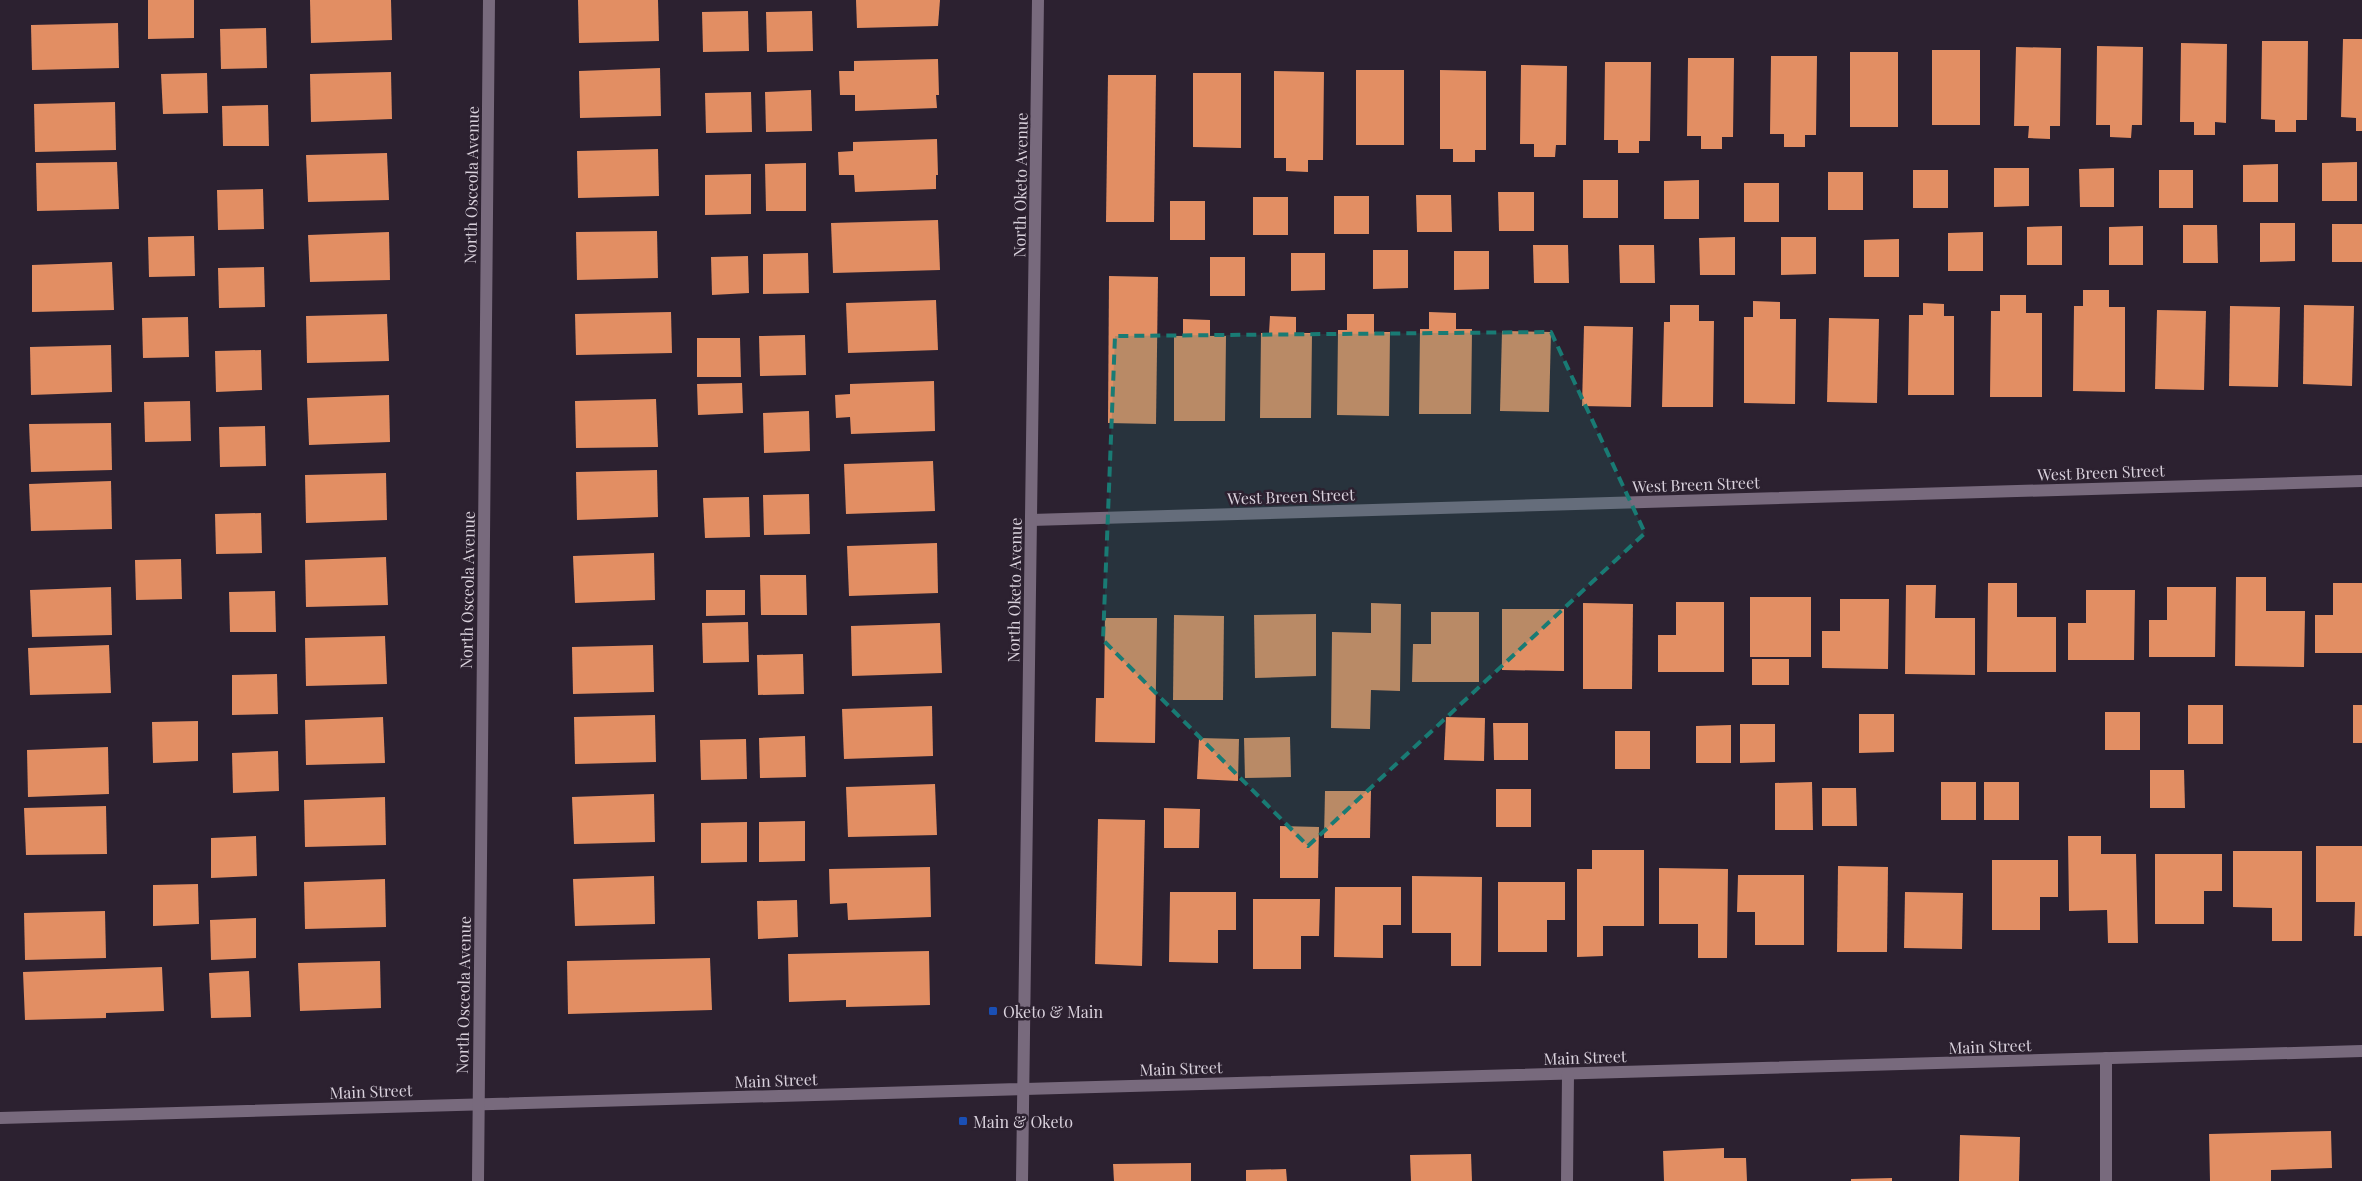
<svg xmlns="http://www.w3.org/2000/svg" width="2362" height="1181" font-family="'Playfair Display',serif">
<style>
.building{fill:#e28e63}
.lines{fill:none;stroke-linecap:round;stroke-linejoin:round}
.minor{stroke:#786a7d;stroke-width:12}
.marked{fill:#197b74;fill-opacity:0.2;stroke:#197b74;stroke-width:4;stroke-dasharray:10 6;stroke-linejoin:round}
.transit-dot{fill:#1a4fb4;stroke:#2c2130;stroke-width:2}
.labels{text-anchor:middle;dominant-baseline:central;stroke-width:5;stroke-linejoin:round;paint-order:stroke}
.street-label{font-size:16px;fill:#d9d1dc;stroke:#2c2130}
.poi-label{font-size:16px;fill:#d9d1dc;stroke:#2c2130;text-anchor:start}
</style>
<rect width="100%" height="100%" fill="#2c2130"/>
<g class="building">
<polygon points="148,0 194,0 194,38 148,39"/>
<polygon points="310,0 391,0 392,40 311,43"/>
<polygon points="578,0 658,0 659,41 579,43"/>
<polygon points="856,0 940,0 938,26 857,28"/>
<polygon points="748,11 749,51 703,52 702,12"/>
<polygon points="812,11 813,51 767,52 766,12"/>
<polygon points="118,23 119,68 32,70 31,25"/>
<polygon points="266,28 267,68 221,69 220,29"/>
<polygon points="2343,39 2362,39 2362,131 2356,131 2356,118 2341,117"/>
<polygon points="2262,41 2308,41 2307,120 2296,120 2296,132 2275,132 2275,120 2261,119"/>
<polygon points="2181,43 2227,44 2226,123 2215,122 2215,135 2194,135 2194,122 2180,122"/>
<polygon points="2097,46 2143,47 2142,125 2132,125 2131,138 2110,137 2110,125 2096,125"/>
<polygon points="2016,47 2061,48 2060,126 2050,126 2050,139 2028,138 2029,126 2014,126"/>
<rect x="1932" y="50" width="48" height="75"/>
<rect x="1850" y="52" width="48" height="75"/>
<polygon points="1771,56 1817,56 1816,135 1805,135 1805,147 1784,147 1784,134 1770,134"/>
<polygon points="1688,58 1734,58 1733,137 1722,137 1722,149 1701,149 1701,136 1687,136"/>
<polygon points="938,59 939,95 936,95 937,108 855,111 855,95 840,95 839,71 854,71 854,61"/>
<polygon points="1605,62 1651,62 1650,141 1639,141 1639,153 1618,153 1618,140 1604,140"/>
<polygon points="1521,65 1567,66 1566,145 1556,145 1555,157 1534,157 1534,144 1520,144"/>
<polygon points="660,68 661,116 580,118 579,71"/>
<rect x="1356" y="70" width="48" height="75"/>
<polygon points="1440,70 1486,71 1486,150 1475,150 1475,162 1453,162 1453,149 1440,149"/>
<polygon points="1274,71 1324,72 1323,160 1308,160 1308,172 1286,171 1286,158 1274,158"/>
<polygon points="391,72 392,119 311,122 310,74"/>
<polygon points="207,73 208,113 163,114 161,74"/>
<polygon points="1193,73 1241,73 1241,148 1193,147"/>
<polygon points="1108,75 1156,75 1154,222 1106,222"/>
<polygon points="811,90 812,131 766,132 765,92"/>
<polygon points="751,92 752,132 706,133 705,93"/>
<polygon points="115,102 116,150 35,152 34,104"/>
<polygon points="268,105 269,146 223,146 222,106"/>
<polygon points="937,139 938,175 936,175 936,189 855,192 854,175 839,175 838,152 853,151 853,142"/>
<polygon points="658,149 659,196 578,198 577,151"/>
<polygon points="387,153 389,200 308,202 306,155"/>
<polygon points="117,162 119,209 37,211 36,163"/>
<polygon points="2357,162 2357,201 2322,201 2322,163"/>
<polygon points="806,163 806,211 766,211 765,164"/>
<polygon points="2278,164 2278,202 2243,202 2243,165"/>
<polygon points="1994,168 2029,168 2029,206 1994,207"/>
<polygon points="2114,168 2114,207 2080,207 2079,169"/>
<rect x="1913" y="170" width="35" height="38"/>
<rect x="2159" y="170" width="34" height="38"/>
<rect x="1828" y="172" width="35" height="38"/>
<polygon points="751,174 751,214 705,215 705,175"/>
<rect x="1583" y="180" width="35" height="38"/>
<polygon points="1699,180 1699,219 1664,219 1664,181"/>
<rect x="1744" y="183" width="35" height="39"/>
<polygon points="263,189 264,229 218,230 217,190"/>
<polygon points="1498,192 1534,192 1534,231 1499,231"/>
<polygon points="1416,195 1451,195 1452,232 1417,232"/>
<rect x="1334" y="196" width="35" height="38"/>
<rect x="1253" y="197" width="35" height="38"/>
<rect x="1170" y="201" width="35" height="39"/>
<polygon points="938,220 940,270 833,273 831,223"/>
<polygon points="2260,223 2295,223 2295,261 2260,262"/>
<rect x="2332" y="224" width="30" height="38"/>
<polygon points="2183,225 2217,225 2218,263 2183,263"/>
<polygon points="2062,226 2062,265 2027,265 2027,227"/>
<polygon points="2143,226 2143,265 2109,265 2109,227"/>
<polygon points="657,231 658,278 577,280 576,232"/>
<polygon points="389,232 390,280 310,282 308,235"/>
<polygon points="1983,232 1983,271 1948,271 1948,233"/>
<polygon points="194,236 195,276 149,277 148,237"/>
<polygon points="1735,237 1735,275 1700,275 1699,238"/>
<polygon points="1781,237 1816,237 1816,274 1781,275"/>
<polygon points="1899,239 1899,277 1864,277 1864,240"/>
<polygon points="1533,245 1568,245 1569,283 1534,283"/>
<polygon points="1619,245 1654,245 1655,283 1620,283"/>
<polygon points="1373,250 1408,250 1408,288 1373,289"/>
<polygon points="1454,251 1489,251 1489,289 1454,290"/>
<polygon points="808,253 809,293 763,294 763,254"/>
<polygon points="1291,253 1325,253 1325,290 1291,291"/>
<polygon points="748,256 749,293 712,295 711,257"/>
<rect x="1210" y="257" width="35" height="39"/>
<polygon points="112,262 114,310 32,312 32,265"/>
<polygon points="264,267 265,307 219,308 218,268"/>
<polygon points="1109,276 1158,277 1156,424 1108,423"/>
<polygon points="2083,290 2109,290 2109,307 2125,307 2125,392 2073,391 2074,306 2083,306"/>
<polygon points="2000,295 2026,295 2026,313 2042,313 2042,397 1990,397 1991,311 2000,311"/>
<polygon points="936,300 938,350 848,353 846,303"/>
<polygon points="1753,301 1780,302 1780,319 1796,319 1795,404 1744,403 1744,317 1753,317"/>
<polygon points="1923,303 1944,304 1944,316 1954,316 1954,395 1908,395 1909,315 1923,315"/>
<polygon points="1670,305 1699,305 1699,321 1714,321 1713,407 1662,407 1664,322 1670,322"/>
<polygon points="2304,305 2354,306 2352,386 2303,384"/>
<polygon points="2230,306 2280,307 2278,387 2229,386"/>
<polygon points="2157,310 2206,311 2204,390 2155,389"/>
<polygon points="671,312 672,353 576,355 575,314"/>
<polygon points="1429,312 1456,313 1456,329 1472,329 1471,414 1419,414 1420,329 1429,329"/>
<polygon points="387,314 389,361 307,363 306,316"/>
<polygon points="1347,314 1374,314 1374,332 1390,332 1389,416 1337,415 1338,330 1347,330"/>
<polygon points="1270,316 1296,317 1296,333 1312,333 1311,418 1260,418 1261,333 1269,333"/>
<polygon points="188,317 189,357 143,358 142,318"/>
<polygon points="1829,318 1879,319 1877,403 1827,402"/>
<polygon points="1183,319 1210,320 1210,336 1226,336 1225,421 1174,421 1174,336 1183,336"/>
<polygon points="1584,326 1633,327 1631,407 1582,406"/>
<polygon points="1502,331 1551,332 1549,412 1500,411"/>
<polygon points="805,335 806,375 760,376 759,336"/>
<polygon points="697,338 740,338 741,377 697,377"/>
<polygon points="111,345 112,392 31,395 30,347"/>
<polygon points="261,350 262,390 216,392 215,351"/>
<polygon points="934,381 935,431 851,434 850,417 836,418 835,395 850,394 850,384"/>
<polygon points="742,383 743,413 698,415 697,384"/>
<polygon points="389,395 390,442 309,445 307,398"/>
<polygon points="656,399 658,447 576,448 575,401"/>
<polygon points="190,401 191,441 145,442 144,402"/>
<polygon points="809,411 810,451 764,453 763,413"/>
<polygon points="111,423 112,470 31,472 29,424"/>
<polygon points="265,426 266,466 220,467 219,427"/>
<polygon points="933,461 935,511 846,514 844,464"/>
<polygon points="657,470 658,517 577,520 576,472"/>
<polygon points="386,473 387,520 306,523 305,475"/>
<polygon points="111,481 112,529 31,531 29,484"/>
<polygon points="809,494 810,534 764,535 763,495"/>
<polygon points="749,497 750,537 705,538 703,498"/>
<polygon points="261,513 262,553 216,554 215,514"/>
<polygon points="937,543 938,593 849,596 847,546"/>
<polygon points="654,553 655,600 575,603 573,556"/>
<polygon points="386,557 388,605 306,607 305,560"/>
<polygon points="181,559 182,599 136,600 135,560"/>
<polygon points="760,575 806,575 807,615 761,615"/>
<polygon points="2236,577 2266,577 2266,611 2305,611 2304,667 2235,666"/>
<polygon points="1988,583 2017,583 2017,617 2056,617 2056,672 1987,672"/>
<polygon points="2333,583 2362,583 2362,653 2315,653 2315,615 2333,615"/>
<polygon points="1906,585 1936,585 1935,618 1975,618 1975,675 1905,674"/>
<polygon points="111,587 112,635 32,637 30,590"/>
<polygon points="2167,587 2216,587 2215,657 2149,657 2149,620 2167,620"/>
<polygon points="706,590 745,590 745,615 706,616"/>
<polygon points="2086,590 2135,590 2134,660 2068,660 2068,623 2086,623"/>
<polygon points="275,591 276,632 230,632 229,592"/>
<rect x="1750" y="597" width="61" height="60"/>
<polygon points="1840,599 1889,599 1888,669 1822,668 1822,631 1840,631"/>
<polygon points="1676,602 1724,602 1724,672 1658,672 1658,635 1676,635"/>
<polygon points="1371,603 1401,604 1400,691 1371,690 1370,729 1331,728 1332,632 1371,633"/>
<polygon points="1583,603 1633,604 1632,689 1583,689"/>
<polygon points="1502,609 1564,609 1564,671 1502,670"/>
<polygon points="1431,612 1479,612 1479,682 1412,682 1413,644 1431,644"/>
<polygon points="1316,614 1316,676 1255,678 1254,615"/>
<polygon points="1174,615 1224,616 1223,700 1173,700"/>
<polygon points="1105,618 1157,618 1155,743 1095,742 1096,698 1104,698"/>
<polygon points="748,622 749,662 703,663 702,623"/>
<polygon points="940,623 942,673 852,676 851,626"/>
<polygon points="385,636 387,684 306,686 305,638"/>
<polygon points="109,645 111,693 30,695 28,648"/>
<polygon points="653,645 654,692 573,694 572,647"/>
<polygon points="803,654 804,694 758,695 757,655"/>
<rect x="1752" y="659" width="37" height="26"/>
<polygon points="277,674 278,714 232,715 232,675"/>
<rect x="2188" y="705" width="35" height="39"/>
<rect x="2353" y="705" width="9" height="38"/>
<polygon points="932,706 933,756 844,759 842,709"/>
<rect x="2105" y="712" width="35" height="38"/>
<polygon points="1859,714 1894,714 1894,752 1859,753"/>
<polygon points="655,715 656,762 575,764 574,717"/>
<polygon points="383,717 385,763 306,765 305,720"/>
<polygon points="1446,717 1485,718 1484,761 1444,760"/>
<polygon points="198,721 198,761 153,763 152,722"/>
<polygon points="1493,723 1528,723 1528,760 1494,760"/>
<polygon points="1740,724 1775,724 1775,762 1740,763"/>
<polygon points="1731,725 1731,763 1696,763 1696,726"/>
<rect x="1615" y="731" width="35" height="38"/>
<polygon points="805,736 806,777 760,778 759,738"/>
<polygon points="1290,737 1291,777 1245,778 1244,738"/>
<polygon points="1199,738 1239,739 1238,781 1197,779"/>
<polygon points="746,739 747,779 701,780 700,740"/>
<polygon points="108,747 109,794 28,797 27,750"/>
<polygon points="278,751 279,791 233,793 232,753"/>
<polygon points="2150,770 2184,770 2185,808 2150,808"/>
<polygon points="1812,782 1813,830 1775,830 1775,783"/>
<rect x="1941" y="782" width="35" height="38"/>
<rect x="1984" y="782" width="35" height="38"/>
<polygon points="935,784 937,835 848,837 846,787"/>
<polygon points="1822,788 1856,788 1857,826 1822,826"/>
<rect x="1496" y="789" width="35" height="38"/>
<polygon points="1325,791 1371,791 1370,838 1324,838"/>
<polygon points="654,794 655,842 574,844 572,797"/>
<polygon points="385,797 386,845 305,847 304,800"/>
<polygon points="106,806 107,854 26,855 24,808"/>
<polygon points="1164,808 1200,809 1199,848 1164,848"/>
<polygon points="1098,819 1145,820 1142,966 1095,964"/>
<polygon points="805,821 805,861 759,862 759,822"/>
<polygon points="747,822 747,862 701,863 701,823"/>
<polygon points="1280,826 1319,827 1318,878 1280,878"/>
<polygon points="256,836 257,876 211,878 211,838"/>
<polygon points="2068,836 2101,836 2101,854 2136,854 2138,943 2108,943 2107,910 2069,911"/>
<polygon points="2316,846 2362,846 2362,936 2354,936 2355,902 2316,902"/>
<polygon points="1592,850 1644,850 1644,926 1603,926 1603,956 1577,957 1577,869 1592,869"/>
<polygon points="2233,851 2302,851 2302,941 2272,941 2272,908 2233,907"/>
<polygon points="2155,854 2222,854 2222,891 2204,891 2204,924 2155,924"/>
<polygon points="1992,860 2058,860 2058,897 2040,897 2040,930 1992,930"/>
<polygon points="1838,866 1888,867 1887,952 1837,952"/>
<polygon points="930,867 931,917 848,920 847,903 830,904 829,869"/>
<polygon points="1659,868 1728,869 1727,958 1698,958 1698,924 1659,924"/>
<polygon points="1738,875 1804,875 1804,945 1755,945 1755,912 1737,912"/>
<polygon points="654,876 655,924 575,926 573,879"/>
<polygon points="1412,876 1482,877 1481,966 1451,966 1451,933 1412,933"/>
<polygon points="385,879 386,927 305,929 304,882"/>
<polygon points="1498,882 1565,882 1565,920 1547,920 1547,952 1498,952"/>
<polygon points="198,884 199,924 153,926 153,885"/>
<polygon points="1335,887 1401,887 1401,925 1383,925 1383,958 1334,957"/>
<polygon points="1170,892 1236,892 1236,930 1218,930 1218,963 1169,962"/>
<polygon points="1905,892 1963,893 1962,949 1904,948"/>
<polygon points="1253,899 1320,899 1319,936 1301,936 1301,969 1253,969"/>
<polygon points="797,900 798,937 758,939 757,901"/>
<polygon points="105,911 106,958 25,960 24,913"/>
<polygon points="256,918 256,958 211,960 210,920"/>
<polygon points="929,951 930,1005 846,1007 846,1000 789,1002 788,954"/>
<polygon points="710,958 712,1010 568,1014 567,961"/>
<polygon points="380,961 381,1008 300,1011 298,963"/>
<polygon points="162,967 164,1011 106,1013 106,1018 25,1020 23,972"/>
<polygon points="249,971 251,1017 211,1018 209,973"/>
<polygon points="2331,1131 2332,1168 2271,1170 2271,1181 2210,1181 2209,1134"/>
<polygon points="1960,1135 2020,1137 2019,1181 1959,1181"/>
<polygon points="1724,1148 1724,1158 1746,1158 1747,1181 1664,1181 1663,1151"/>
<polygon points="1471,1154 1472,1181 1411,1181 1410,1155"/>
<polygon points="1191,1163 1191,1181 1114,1181 1113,1164"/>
<polygon points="1286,1169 1287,1181 1246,1181 1246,1170"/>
<polygon points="1892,1178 1892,1181 1851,1181 1851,1179"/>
</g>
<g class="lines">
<g class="minor">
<polyline points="1031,520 2362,481"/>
<polyline points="0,1118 2362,1051"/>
<polyline points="478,1181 489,0"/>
<polyline points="1022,1181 1038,0"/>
<polyline points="1567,1181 1568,1074"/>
<polyline points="2106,1181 2106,1058"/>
</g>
</g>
<path class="marked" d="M1551,332l94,201 -337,313 -205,-206 12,-304z"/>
<g class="transit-dot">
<rect x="988" y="1006" width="10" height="10" rx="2.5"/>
<rect x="958" y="1116" width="10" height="10" rx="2.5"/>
</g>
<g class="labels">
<g class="street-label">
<text transform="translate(471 185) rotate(-89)">North Osceola Avenue</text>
<text transform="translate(1020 185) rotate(-89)">North Oketo Avenue</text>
<text transform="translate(2101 472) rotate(-2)">West Breen Street</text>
<text transform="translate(1696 484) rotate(-2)">West Breen Street</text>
<text transform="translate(1291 496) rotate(-2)">West Breen Street</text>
<text transform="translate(467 590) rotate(-89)">North Osceola Avenue</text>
<text transform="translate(1014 590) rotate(-89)">North Oketo Avenue</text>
<text transform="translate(463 995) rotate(-89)">North Osceola Avenue</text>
<text transform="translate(1990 1046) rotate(-2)">Main Street</text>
<text transform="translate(1585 1057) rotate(-2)">Main Street</text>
<text transform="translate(1181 1068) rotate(-2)">Main Street</text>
<text transform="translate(776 1080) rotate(-2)">Main Street</text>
<text transform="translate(371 1091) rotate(-2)">Main Street</text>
</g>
<g class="poi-label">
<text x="1003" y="1011">Oketo &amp; Main</text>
<text x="973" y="1121">Main &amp; Oketo</text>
</g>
</g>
</svg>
